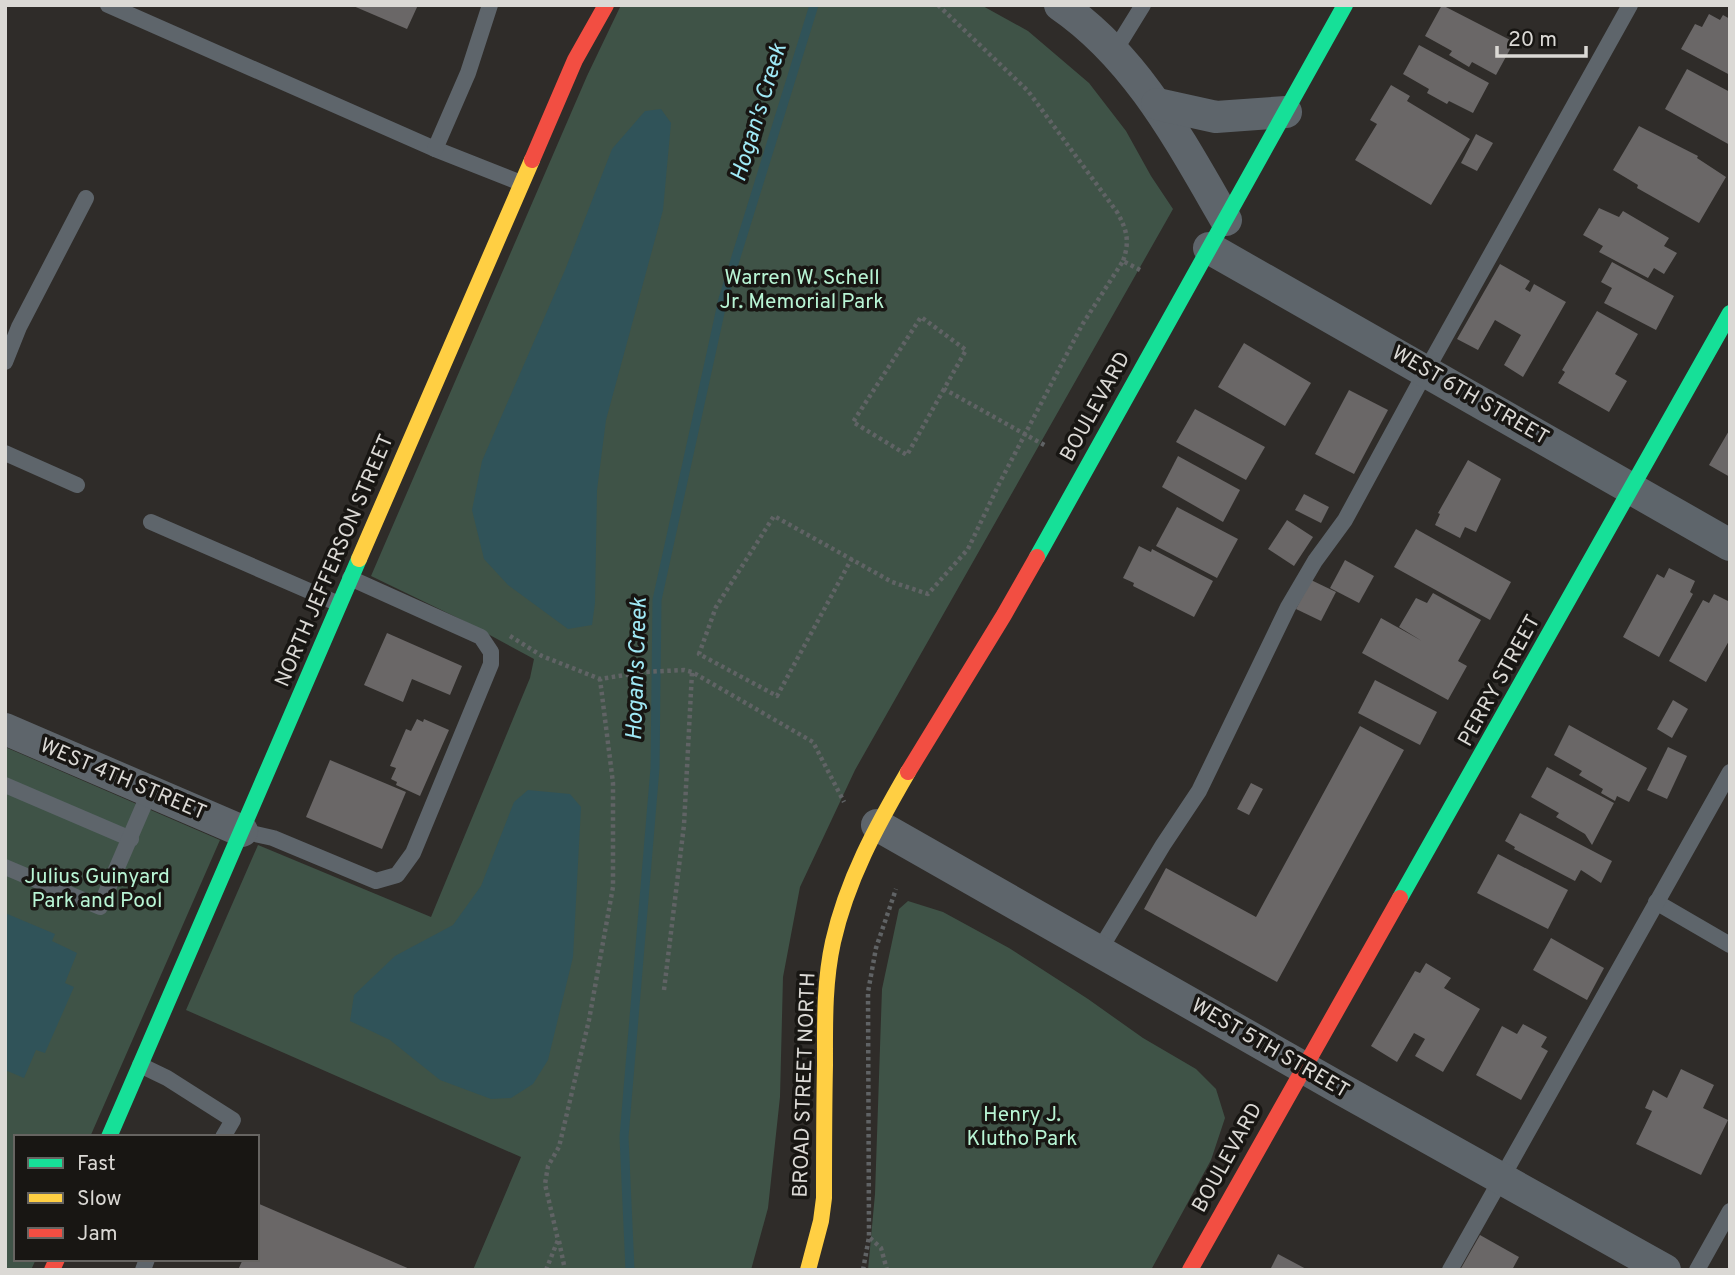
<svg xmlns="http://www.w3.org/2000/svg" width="1735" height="1275" font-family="Overpass,sans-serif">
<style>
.green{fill:#3f5347}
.water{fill:#305359}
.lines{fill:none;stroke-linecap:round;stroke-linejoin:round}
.stream{stroke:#305359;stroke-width:9}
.building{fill:#6a6767}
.path{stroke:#606365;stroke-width:4.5;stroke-dasharray:3.5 3.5;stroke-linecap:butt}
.lane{stroke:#5e656b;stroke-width:16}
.street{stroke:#5e656b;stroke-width:32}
.fast{stroke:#16e098;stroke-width:16}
.slow{stroke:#ffcf43;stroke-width:16}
.jam{stroke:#f24e42;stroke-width:16}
.labels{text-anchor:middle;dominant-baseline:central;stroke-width:7;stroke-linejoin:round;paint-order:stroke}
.park-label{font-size:21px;fill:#b8f4d4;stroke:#181613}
.street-label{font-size:21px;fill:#dbd9d5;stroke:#181613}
.water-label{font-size:23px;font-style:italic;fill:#9fe9f6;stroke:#181613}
</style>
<rect width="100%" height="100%" fill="#2f2c29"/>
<g class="green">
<polygon points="621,5 981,5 1028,31 1089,83 1126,131 1151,176 1173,209 855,770 800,887 783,977 780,1097 768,1208 751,1270 473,1270 521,1157 186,1010 258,845 431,917 530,678 534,659 462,620 371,576 587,76"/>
<polygon points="5,747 220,840 90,1137 16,1137 16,1259 36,1259 31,1270 5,1270"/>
<polygon points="908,901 943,912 1009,948 1088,999 1143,1038 1196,1069 1216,1089 1225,1118 1211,1160 1151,1270 868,1270 875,1194 882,989 899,909"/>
</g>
<g class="water">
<polygon points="661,109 671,123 663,210 606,420 597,490 595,603 592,625 568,629 508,585 484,559 472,510 482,461 565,270 612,149 645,111"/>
<polygon points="528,790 570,794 581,807 573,957 548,1060 533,1084 511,1098 491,1099 440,1080 390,1040 350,1021 354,995 395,956 453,925 481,886 514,802"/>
<polygon points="5,913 55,934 52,941 77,953 65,983 74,987 45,1053 36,1050 24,1078 5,1070"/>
</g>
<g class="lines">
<polyline class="stream" points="630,1270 624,1137 655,768 657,600 723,299 814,5"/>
</g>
<g class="building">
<polygon points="351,5 418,5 407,29"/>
<polygon points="1442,5 1514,42 1496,75 1472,62 1469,67 1449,55 1452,51 1425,36"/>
<polygon points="1709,14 1720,20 1723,15 1730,19 1730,75 1681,49 1695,24 1702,27"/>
<polygon points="1419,45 1489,83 1473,113 1449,101 1447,104 1427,93 1429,89 1403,74"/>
<polygon points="1687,69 1730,92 1730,145 1665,109"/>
<polygon points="1391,85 1410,96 1407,101 1470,139 1431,205 1355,160 1377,124 1370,120"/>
<polygon points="1639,126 1698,156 1697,158 1726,177 1699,223 1637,188 1638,185 1613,170"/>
<polygon points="1476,134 1493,143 1477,171 1461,163"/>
<polygon points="1599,208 1619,217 1623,211 1669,238 1664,246 1677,253 1664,274 1654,268 1648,278 1599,252 1603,246 1583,235"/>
<polygon points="1612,262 1674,296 1656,330 1604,303 1612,288 1601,282"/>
<polygon points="1500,264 1530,281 1525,289 1530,292 1534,284 1566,302 1523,377 1504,365 1521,335 1495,320 1478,350 1457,339"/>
<polygon points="1597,311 1638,334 1615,374 1627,381 1609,412 1558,383 1565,372 1562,370"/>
<polygon points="1244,343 1311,383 1285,426 1218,387"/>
<polygon points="1349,390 1388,410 1354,474 1315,454"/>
<polygon points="1195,409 1265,447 1246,480 1176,442"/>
<polygon points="1730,429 1730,477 1709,465"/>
<polygon points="1178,456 1240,490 1223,522 1162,487"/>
<polygon points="1468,460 1501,479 1476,532 1465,527 1460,538 1435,525 1440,514 1438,513"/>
<polygon points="1304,494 1329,507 1321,523 1295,510"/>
<polygon points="1177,507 1238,539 1217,578 1156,546"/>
<polygon points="1287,520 1313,537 1294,566 1268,549"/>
<polygon points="1416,529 1511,582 1490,620 1394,567"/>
<polygon points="1139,546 1151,552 1152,549 1213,581 1194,617 1133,586 1134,583 1123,578"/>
<polygon points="1345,560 1374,576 1359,603 1330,588"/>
<polygon points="1669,568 1695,581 1690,592 1693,594 1659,657 1623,637 1657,574 1664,578"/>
<polygon points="1311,580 1336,592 1321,621 1296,609"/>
<polygon points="1433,593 1481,620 1458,661 1467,666 1448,700 1362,653 1381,618 1422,641 1399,627 1416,598 1427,603"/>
<polygon points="1714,594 1730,602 1730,639 1706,682 1669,661 1703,600 1709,603"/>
<polygon points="387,633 462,666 450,695 412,679 403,702 364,685"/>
<polygon points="1375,680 1437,712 1420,745 1358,713"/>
<polygon points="1673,700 1688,709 1672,738 1657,729"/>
<polygon points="417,719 423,722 424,719 449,730 420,796 396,785 397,782 391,779 396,768 390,766 406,729 411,731"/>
<polygon points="1569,725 1647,768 1629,802 1617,796 1615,801 1601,793 1603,789 1579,775 1582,771 1554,755"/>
<polygon points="1360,726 1404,750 1277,982 1144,909 1166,868 1256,917"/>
<polygon points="1668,747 1687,756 1667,799 1647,790"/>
<polygon points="330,760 406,792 382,849 306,817"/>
<polygon points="1547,767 1614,803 1592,845 1585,834 1556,817 1559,813 1531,797"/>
<polygon points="1251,783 1263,789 1249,815 1237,809"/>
<polygon points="1520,813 1612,861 1601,883 1581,870 1575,881 1514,849 1515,847 1505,841"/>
<polygon points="1498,854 1568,890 1548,929 1477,893"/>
<polygon points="1551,938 1604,968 1587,1000 1533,970"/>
<polygon points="1426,963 1451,978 1444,988 1480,1009 1443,1072 1415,1056 1425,1039 1414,1033 1397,1062 1371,1046 1415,971 1420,973"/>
<polygon points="1523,1024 1547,1037 1541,1047 1548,1051 1521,1100 1476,1075 1502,1026 1517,1034"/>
<polygon points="1681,1069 1714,1085 1703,1108 1728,1120 1701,1175 1636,1144 1652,1111 1645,1108 1653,1090 1667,1098"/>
<polygon points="257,1203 412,1270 238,1270 243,1259 257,1259"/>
<polygon points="1480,1235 1519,1257 1512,1270 1460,1270"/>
<polygon points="1278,1254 1308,1270 1270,1270"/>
</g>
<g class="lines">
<g class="path">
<path d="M938,5l90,86 89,121c10,18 13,29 6,49"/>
<polyline points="944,389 907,455 853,422 921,317 966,350 944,389 1046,446"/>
<polyline points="852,558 777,696 699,654 716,607 774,516 892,582 928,594 968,549 999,484 1082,325 1123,261 1142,271"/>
<polyline points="510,636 542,656 600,679 644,672 684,670 692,672 813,742 844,802"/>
<polyline points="664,990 684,825 692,672"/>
<polyline points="870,1238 881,1248 887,1270"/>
<polyline points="559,1241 565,1270"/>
<polyline points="546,1270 558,1240 545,1184 548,1166 559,1147 589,1020 613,887 613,783 600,679"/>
<polyline points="863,1270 869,1237 868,992 876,948 896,889"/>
</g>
<g class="lane">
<polyline points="108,5 435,149 521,183"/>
<polyline points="1114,52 1143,5"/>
<polyline points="435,149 468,73 490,5"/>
<polyline points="5,362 19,327 86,198"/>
<polyline points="5,453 77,485"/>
<polyline points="151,522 339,604"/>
<polyline points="5,785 131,839"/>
<polyline points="242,831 273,838 376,881 397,875 413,853 491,664 491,652 481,637 350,578"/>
<polyline points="5,867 100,907 150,791"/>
<polyline points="1656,902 1730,945"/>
<polyline points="1099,951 1163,845 1199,791 1288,607 1315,561 1345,520 1426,371 1630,5"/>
<polyline points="140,1065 167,1078 233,1120 223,1137"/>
<polyline points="143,1270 147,1259"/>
<polyline points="1450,1270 1730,772"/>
<polyline points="1697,1270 1730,1211"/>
</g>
<g class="street">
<path d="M1060,5c77,53 120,136 166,215"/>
<polyline points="1157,104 1216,117 1286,112"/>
<polyline points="1209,248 1730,545"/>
<polyline points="5,729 242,831"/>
<polyline points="877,825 1341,1089 1665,1270"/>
</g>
<g class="fast">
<polyline points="1037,557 1345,5"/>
<polyline points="1400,898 1730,313"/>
<polyline points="109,1137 359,559"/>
</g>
<g class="slow">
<polyline points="359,559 532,160"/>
<path d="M808,1270l13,-49 3,-23c0,-44 0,-89 1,-133 0,-41 -1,-82 8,-123 14,-62 43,-115 75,-170"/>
</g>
<g class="jam">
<polyline points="532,160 575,60 606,5"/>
<polyline points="908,772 1004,615 1037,557"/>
<polyline points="52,1270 57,1259"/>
<polyline points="1190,1270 1400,898"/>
</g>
</g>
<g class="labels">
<g class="park-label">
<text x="802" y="278">Warren W. Schell<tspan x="802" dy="24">Jr. Memorial Park</tspan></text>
<text x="97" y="877">Julius Guinyard<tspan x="97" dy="24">Park and Pool</tspan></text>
<text x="1022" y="1115">Henry J.<tspan x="1022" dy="24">Klutho Park</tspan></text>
</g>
<g class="street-label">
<text transform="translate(1470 396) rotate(30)">WEST 6TH STREET</text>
<text transform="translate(1096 407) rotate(-61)">BOULEVARD</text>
<text transform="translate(335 561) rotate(-67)">NORTH JEFFERSON STREET</text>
<text transform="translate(1500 681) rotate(-61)">PERRY STREET</text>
<text transform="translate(123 780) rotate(23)">WEST 4TH STREET</text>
<text transform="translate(1270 1049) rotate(30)">WEST 5TH STREET</text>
<text transform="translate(805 1085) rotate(-88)">BROAD STREET NORTH</text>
<text transform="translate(1228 1158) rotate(-61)">BOULEVARD</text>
</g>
<g class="water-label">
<text transform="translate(760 113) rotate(-73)">Hogan's Creek</text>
<text transform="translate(638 669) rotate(-88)">Hogan's Creek</text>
</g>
</g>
<rect width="1735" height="1275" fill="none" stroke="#dbd9d5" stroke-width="14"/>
<rect x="14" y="1135" width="245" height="126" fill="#181613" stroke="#666461" stroke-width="2"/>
<rect x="28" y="1158" width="35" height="10" fill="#16e098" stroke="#666461" stroke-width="2"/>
<text x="77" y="1170" font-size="21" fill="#dbd9d5">Fast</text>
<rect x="28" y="1193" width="35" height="10" fill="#ffcf43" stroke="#666461" stroke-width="2"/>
<text x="77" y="1205" font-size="21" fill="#dbd9d5">Slow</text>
<rect x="28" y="1228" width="35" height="10" fill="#f24e42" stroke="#666461" stroke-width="2"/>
<text x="77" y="1240" font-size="21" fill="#dbd9d5">Jam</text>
<path d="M1497 46v10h89v-10" fill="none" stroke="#dbd9d5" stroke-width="3.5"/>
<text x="1508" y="46" font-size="21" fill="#dbd9d5" stroke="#181613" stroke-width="5" paint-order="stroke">20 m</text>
</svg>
